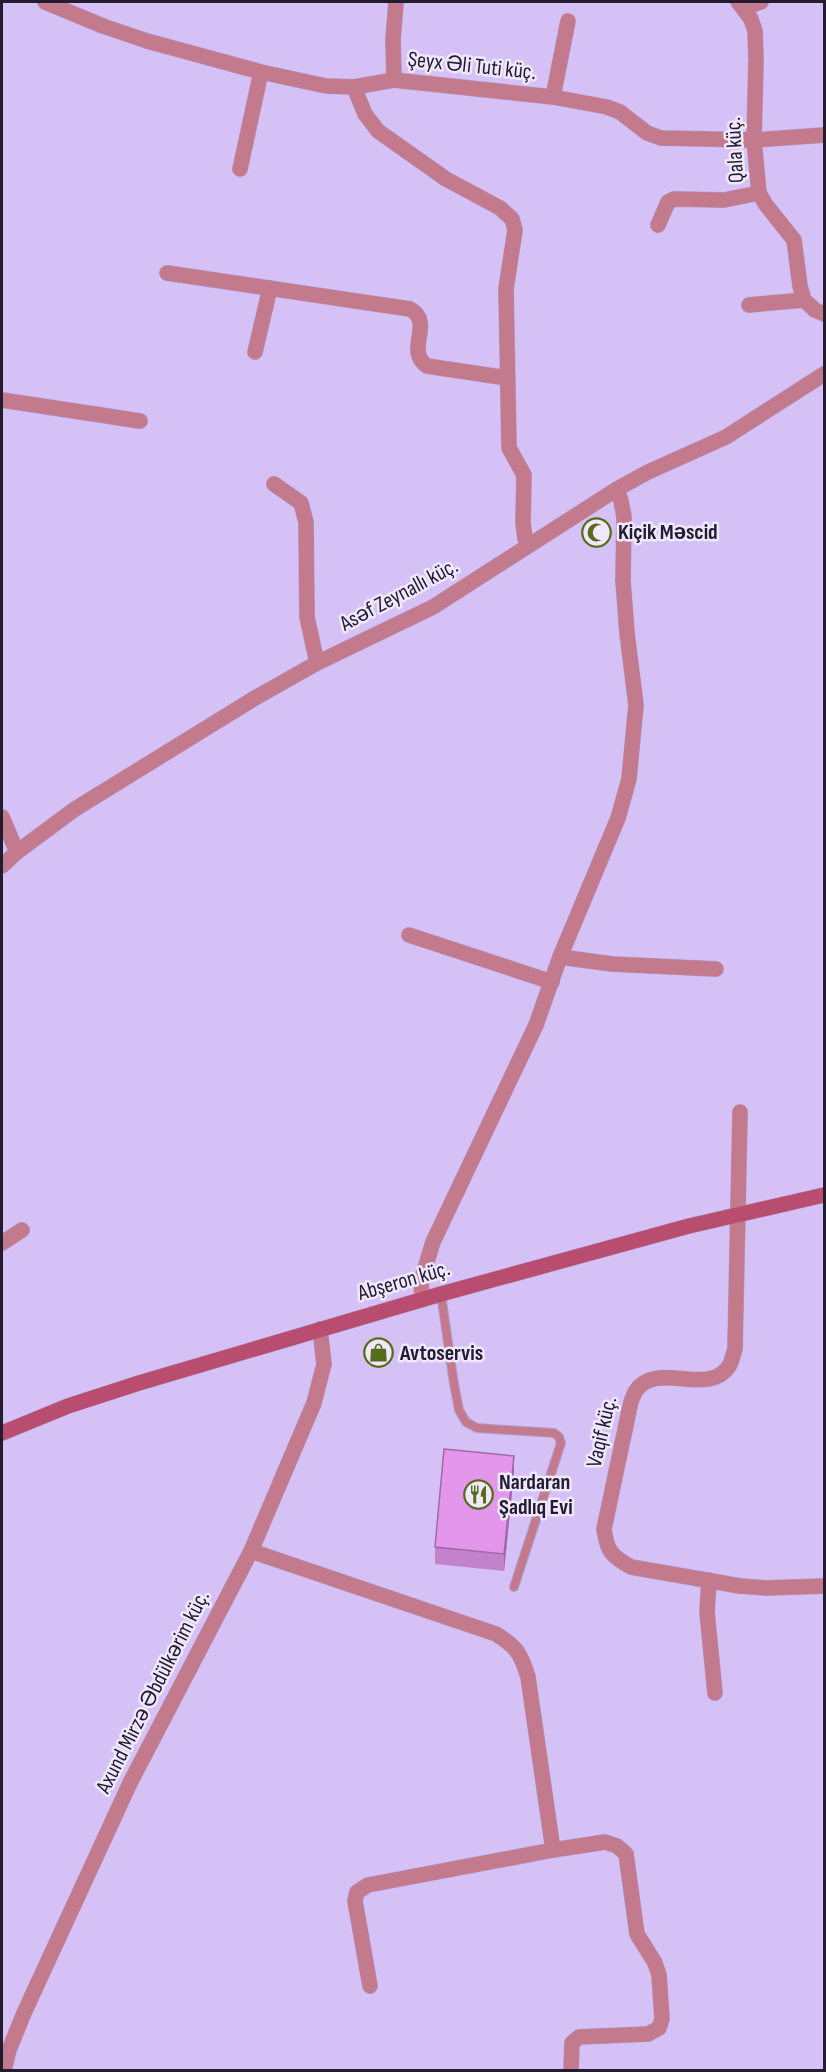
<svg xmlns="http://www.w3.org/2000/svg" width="826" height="2072" font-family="'Sofia Sans Condensed',sans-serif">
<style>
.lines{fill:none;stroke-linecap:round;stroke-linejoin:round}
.service-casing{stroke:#b1a0cd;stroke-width:10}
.minor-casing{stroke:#b1a0cd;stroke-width:16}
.secondary-casing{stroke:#b1a0cd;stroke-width:16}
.service{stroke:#c37a8d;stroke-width:8}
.minor{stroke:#c37a8d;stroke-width:15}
.secondary{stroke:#b84d6f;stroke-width:15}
.wall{fill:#c481cc}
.shaded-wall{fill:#a069a6}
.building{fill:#e496ed;stroke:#a069a6;stroke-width:1.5}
.labels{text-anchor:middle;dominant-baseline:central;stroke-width:5;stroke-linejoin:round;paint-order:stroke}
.street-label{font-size:22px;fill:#231b2e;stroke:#f0e8fe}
.poi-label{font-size:22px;font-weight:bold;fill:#231b2e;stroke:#f0e8fe;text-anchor:start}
</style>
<rect width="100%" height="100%" fill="#d5c1f5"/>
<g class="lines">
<defs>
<polyline id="service" points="441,1294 454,1384 459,1410 466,1422 477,1428 554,1433 559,1437 561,1443 514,1587"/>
<g id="minor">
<polyline points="45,2 103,26 147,41 261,72 326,86 354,87 394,80 553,97 607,107 620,112 647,133 661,138 754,140 824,135"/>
<polyline points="738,2 751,19 755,31 756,60 754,140 759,193 766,205 794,240 800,286 804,300 815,310 824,314"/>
<polyline points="744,8 761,2"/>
<polyline points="394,80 393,40 396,2"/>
<polyline points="354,87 365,114 378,131 446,179 500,208 512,219 515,230 506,289 509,448 524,475 523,523 525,538 529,545"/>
<polyline points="553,97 568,21"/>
<polyline points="240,169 261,72"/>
<polyline points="658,225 668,202 674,199 724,200 759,193"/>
<path d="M167,273l243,36c25,14 -6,41 17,57l80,12"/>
<polyline points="749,305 804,300"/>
<polyline points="255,352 270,288"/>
<polyline points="2,400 140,421"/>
<polyline points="274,484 301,503 306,522 307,617 317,663"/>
<polyline points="2,817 17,852"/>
<polyline points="2,866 17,852 75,809 255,698 317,663 433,607 617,489 648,472 726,437 824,374"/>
<polyline points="409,935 552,982"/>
<polyline points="560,957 612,964 716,969"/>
<path d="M740,1112l-5,237c-2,5 -3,13 -6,17 -20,32 -73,-7 -94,26 -2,4 -4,9 -5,14l-26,123c3,22 7,27 27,38l109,19 26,2 58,-2"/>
<polyline points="2,1243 22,1230"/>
<polyline points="422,1299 421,1281 433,1242 536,1025 560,957 618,818 629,779 636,705 627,633 623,581 624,517 621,501 617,489"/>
<path d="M251,1551l245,83c21,13 25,20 32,43l25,173"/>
<polyline points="709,1580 707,1612 715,1693"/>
<polyline points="370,1986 355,1901 357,1892 368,1885 553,1850 605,1842 617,1846 626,1854 637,1934 655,1963 659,1975 662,2019 659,2028 648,2034 579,2037 572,2043 571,2070"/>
<polyline points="4,2070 9,2050 24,2013 130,1783 251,1551 314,1403 324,1364 320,1329"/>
</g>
<polyline id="secondary" points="2,1433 68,1406 139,1383 441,1294 689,1226 824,1195"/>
</defs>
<use href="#service" class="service-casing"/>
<use href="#minor" class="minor-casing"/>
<use href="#secondary" class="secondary-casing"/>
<use href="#service" class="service"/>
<use href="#minor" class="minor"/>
<use href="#secondary" class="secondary"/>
</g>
<polygon class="wall" points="514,1473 504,1571 435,1564 435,1547"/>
<polygon class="shaded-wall" points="514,1456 514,1473 504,1571 504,1554"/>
<polygon class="building" points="444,1449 514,1456 504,1554 435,1547"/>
<defs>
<symbol id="mosque-ring" viewBox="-11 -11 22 22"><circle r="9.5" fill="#f0e8fe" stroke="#586d1b" stroke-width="1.5"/><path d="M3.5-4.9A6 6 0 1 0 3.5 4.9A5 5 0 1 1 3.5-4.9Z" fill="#586d1b"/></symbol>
<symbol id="shop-ring" viewBox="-11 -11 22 22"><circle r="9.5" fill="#f0e8fe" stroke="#586d1b" stroke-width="1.5"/><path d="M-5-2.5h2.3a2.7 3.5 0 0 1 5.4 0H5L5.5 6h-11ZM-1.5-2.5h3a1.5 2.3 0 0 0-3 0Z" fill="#586d1b"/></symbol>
<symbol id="restaurant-ring" viewBox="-11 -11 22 22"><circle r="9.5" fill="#f0e8fe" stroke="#586d1b" stroke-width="1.5"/><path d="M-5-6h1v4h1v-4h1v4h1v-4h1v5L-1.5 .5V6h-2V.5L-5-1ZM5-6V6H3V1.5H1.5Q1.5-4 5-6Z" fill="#586d1b"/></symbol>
</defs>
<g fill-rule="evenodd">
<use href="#mosque-ring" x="580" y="516" width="33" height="33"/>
<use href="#shop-ring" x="362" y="1336" width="33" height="33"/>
<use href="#restaurant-ring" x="462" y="1478" width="33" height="33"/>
</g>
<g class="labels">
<g class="street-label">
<text transform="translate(472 66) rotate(6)">Şeyx Əli Tuti küç.</text>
<text transform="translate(735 150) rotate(-93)">Qala küç.</text>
<text transform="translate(399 595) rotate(-28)">Asəf Zeynallı küç.</text>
<text transform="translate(404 1281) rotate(-16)">Abşeron küç.</text>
<text transform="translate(602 1432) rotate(-77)">Vaqif küç.</text>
<text transform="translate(153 1692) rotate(-63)">Axund Mirzə Əbdülkərim küç.</text>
</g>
<g class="poi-label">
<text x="618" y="532">Kiçik Məscid</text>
<text x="400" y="1353">Avtoservis</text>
<text x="499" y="1482">Nardaran<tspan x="499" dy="25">Şadlıq Evi</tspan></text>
</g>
</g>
<rect width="826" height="2072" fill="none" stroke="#231b2e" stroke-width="6"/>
</svg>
